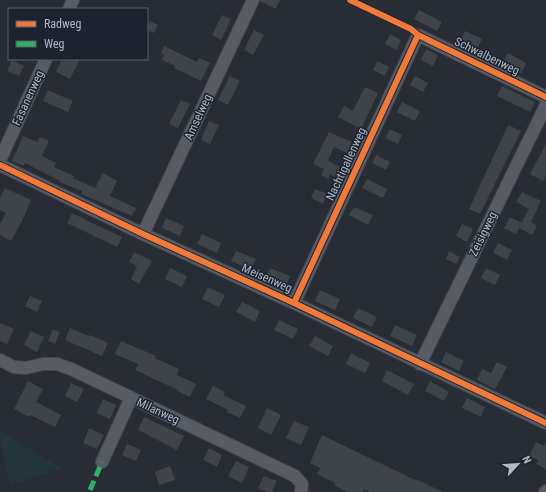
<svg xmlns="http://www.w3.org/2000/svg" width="546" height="492" font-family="'Roboto Condensed',sans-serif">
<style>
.green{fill:#25363a}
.building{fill:#3f434a}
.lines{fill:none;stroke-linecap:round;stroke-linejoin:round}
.minor-casing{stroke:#44474e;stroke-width:14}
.minor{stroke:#575b63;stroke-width:12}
.quiet{stroke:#2db169;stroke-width:5;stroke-dasharray:10 5;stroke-linecap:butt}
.cycleway-casing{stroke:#1c232f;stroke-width:8}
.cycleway{stroke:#f17a3a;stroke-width:6}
.labels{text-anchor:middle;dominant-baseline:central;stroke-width:3;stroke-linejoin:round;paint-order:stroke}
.street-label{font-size:12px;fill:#b1b8c6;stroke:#1c232f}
</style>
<rect width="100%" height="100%" fill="#282c35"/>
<polygon class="green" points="0,430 61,468 10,485 0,441"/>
<g class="building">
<polygon points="260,0 280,0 276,9 260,1"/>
<polygon points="419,10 442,22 437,31 414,19"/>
<polygon points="222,15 231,19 221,40 212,35"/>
<polygon points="150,21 158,25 154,33 147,30"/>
<polygon points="254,30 264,35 253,55 244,50"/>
<polygon points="465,31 482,39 476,51 459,43"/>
<polygon points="390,34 401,40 397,50 385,44"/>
<polygon points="164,46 197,62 199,58 210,63 201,81 174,68 175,66 162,60 164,55 161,53"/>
<polygon points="426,49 438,55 433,66 421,60"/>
<polygon points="508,53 526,63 521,73 502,64"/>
<polygon points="62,59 80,59 70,79 56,72"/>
<polygon points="12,60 24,66 19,76 7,71"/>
<polygon points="377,61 389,67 385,76 373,70"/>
<polygon points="230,76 240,81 228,105 218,100"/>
<polygon points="415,76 428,83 423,92 410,85"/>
<polygon points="502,86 535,102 530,112 497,96"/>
<polygon points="365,87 378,93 361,129 338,117 344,106 353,111"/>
<polygon points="48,90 73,101 68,112 43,101"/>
<polygon points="181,100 190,104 178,128 169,124"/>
<polygon points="402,102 420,111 415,121 397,112"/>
<polygon points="209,121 219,125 210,144 201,140"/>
<polygon points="508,125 521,131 480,214 469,209"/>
<polygon points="390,129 402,135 398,144 385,138"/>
<polygon points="329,132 352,142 347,153 334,147 328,161 340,167 335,177 330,174 328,179 321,175 324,169 313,164"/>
<polygon points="23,136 37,142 40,137 49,141 42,156 56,163 54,167 74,176 73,178 95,188 103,173 117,181 110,196 136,208 132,216 81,194 82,191 59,182 60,181 25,163 24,166 12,161"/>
<polygon points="546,144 546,175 543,181 530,174"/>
<polygon points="376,155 390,162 386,170 372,163"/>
<polygon points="367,179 387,189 383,198 362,188"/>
<polygon points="5,188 31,200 22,221 11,241 0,235 0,224 6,213 0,210 0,198"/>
<polygon points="315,189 327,194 323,204 311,198"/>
<polygon points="522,192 541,201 531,222 537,226 532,235 519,228 529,209 516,202"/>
<polygon points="354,207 373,215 368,225 349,215"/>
<polygon points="72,213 92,223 122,237 117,247 67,223"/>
<polygon points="510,217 522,223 516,234 504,228"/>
<polygon points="166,218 184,226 180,236 162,228"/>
<polygon points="462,224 473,229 467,242 456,236"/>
<polygon points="202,234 221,243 217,253 197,244"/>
<polygon points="498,243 512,250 507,260 493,253"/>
<polygon points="236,251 256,259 251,270 231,261"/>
<polygon points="449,251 460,257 456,264 446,259"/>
<polygon points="134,252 152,261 139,284 131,279 137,266 129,262"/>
<polygon points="170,268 187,276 182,287 165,279"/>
<polygon points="270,268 290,276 286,286 266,278"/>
<polygon points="486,268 500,275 495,285 481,278"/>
<polygon points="208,287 225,295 219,307 202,299"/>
<polygon points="320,290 340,299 335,310 315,301"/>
<polygon points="30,296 42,301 37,312 25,306"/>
<polygon points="242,302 260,311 255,322 236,312"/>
<polygon points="358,308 377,317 372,327 353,318"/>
<polygon points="279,320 298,329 293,339 274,330"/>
<polygon points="0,323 14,329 7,344 0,341"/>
<polygon points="395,325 417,335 412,346 390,336"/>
<polygon points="70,328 89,336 90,335 108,343 102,356 65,340"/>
<polygon points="53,329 60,332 55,344 48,341"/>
<polygon points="31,331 44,337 37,352 24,345"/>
<polygon points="315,336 333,346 328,356 309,346"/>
<polygon points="121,341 156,356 155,358 179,369 177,375 196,384 190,397 177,391 178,390 135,370 138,364 115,354"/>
<polygon points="446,352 464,361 459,371 441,362"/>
<polygon points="351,353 370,363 365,373 346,364"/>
<polygon points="497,362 507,367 495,389 477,380 482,369 491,373"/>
<polygon points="387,370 414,384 408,395 382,381"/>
<polygon points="28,381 43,389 36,402 61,415 55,427 30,415 29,417 14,409"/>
<polygon points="430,381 449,392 444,401 425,391"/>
<polygon points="71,383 84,389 77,402 65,396"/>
<polygon points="213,386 225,392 223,395 246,406 240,418 227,412 228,410 206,399"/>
<polygon points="467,398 485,407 481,417 462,408"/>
<polygon points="103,399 116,405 110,419 97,413"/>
<polygon points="267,408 281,415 271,435 258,428"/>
<polygon points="144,417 184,436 177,450 138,430"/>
<polygon points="294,421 309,427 301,445 286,438"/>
<polygon points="89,428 104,435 97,449 83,443"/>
<polygon points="322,435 415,480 416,479 443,492 370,492 364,489 363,492 347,492 334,485 335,483 317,474 320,468 310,463"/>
<polygon points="536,442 544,446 546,443 546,469 536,464 538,460 529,456"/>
<polygon points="127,444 141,450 136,461 122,455"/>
<polygon points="209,448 222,455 217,467 203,460"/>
<polygon points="236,461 249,467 242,483 228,476"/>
<polygon points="170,466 175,480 159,485 155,472"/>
<polygon points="264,476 277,481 272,492 267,492 258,488"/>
</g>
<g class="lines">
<defs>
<g id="minor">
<polyline points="69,9 73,0"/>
<polyline points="0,160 46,59"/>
<polyline points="0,165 143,234 294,303 546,423"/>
<polyline points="143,234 253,0"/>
<polyline points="294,303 418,35 546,97"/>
<polyline points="0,360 14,367 26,368 43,364 57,364 71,369 295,476 302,484 301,492"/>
<polyline points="420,364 546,105"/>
<polyline points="102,462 131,398"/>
<polyline points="545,492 546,491"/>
</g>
</defs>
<use href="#minor" class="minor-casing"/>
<use href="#minor" class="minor"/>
<polyline class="quiet" points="90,490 102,462"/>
<defs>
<g id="cycleway">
<polyline points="350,0 411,29 418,35 546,97"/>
<polyline points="0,165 143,234 294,303 546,423"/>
<polyline points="294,303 418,35"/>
</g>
</defs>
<use href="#cycleway" class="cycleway-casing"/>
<use href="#cycleway" class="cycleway"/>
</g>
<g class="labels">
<g class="street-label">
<text transform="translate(487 56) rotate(26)">Schwalbenweg</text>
<text transform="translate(28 98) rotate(-65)">Fasanenweg</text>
<text transform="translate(198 117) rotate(-65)">Amselweg</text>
<text transform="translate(346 164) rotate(-65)">Nachtigallenweg</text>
<text transform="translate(483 234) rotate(-64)">Zeisigweg</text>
<text transform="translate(267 278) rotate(24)">Meisenweg</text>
<text transform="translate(158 411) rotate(25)">Milanweg</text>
</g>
</g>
<rect x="8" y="8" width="140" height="52" fill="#1c232f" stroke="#585f6b"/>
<rect x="16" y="21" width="20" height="6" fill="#f17a3a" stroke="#585f6b"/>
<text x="44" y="28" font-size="12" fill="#b1b8c6">Radweg</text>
<rect x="16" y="41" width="20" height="6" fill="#2db169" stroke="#585f6b"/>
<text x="44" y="48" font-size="12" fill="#b1b8c6">Weg</text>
<g transform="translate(518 464) rotate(64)" stroke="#1c232f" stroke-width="3" paint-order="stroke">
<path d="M0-3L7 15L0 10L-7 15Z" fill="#b1b8c6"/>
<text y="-6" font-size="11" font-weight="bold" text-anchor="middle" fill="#b1b8c6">N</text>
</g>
</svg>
